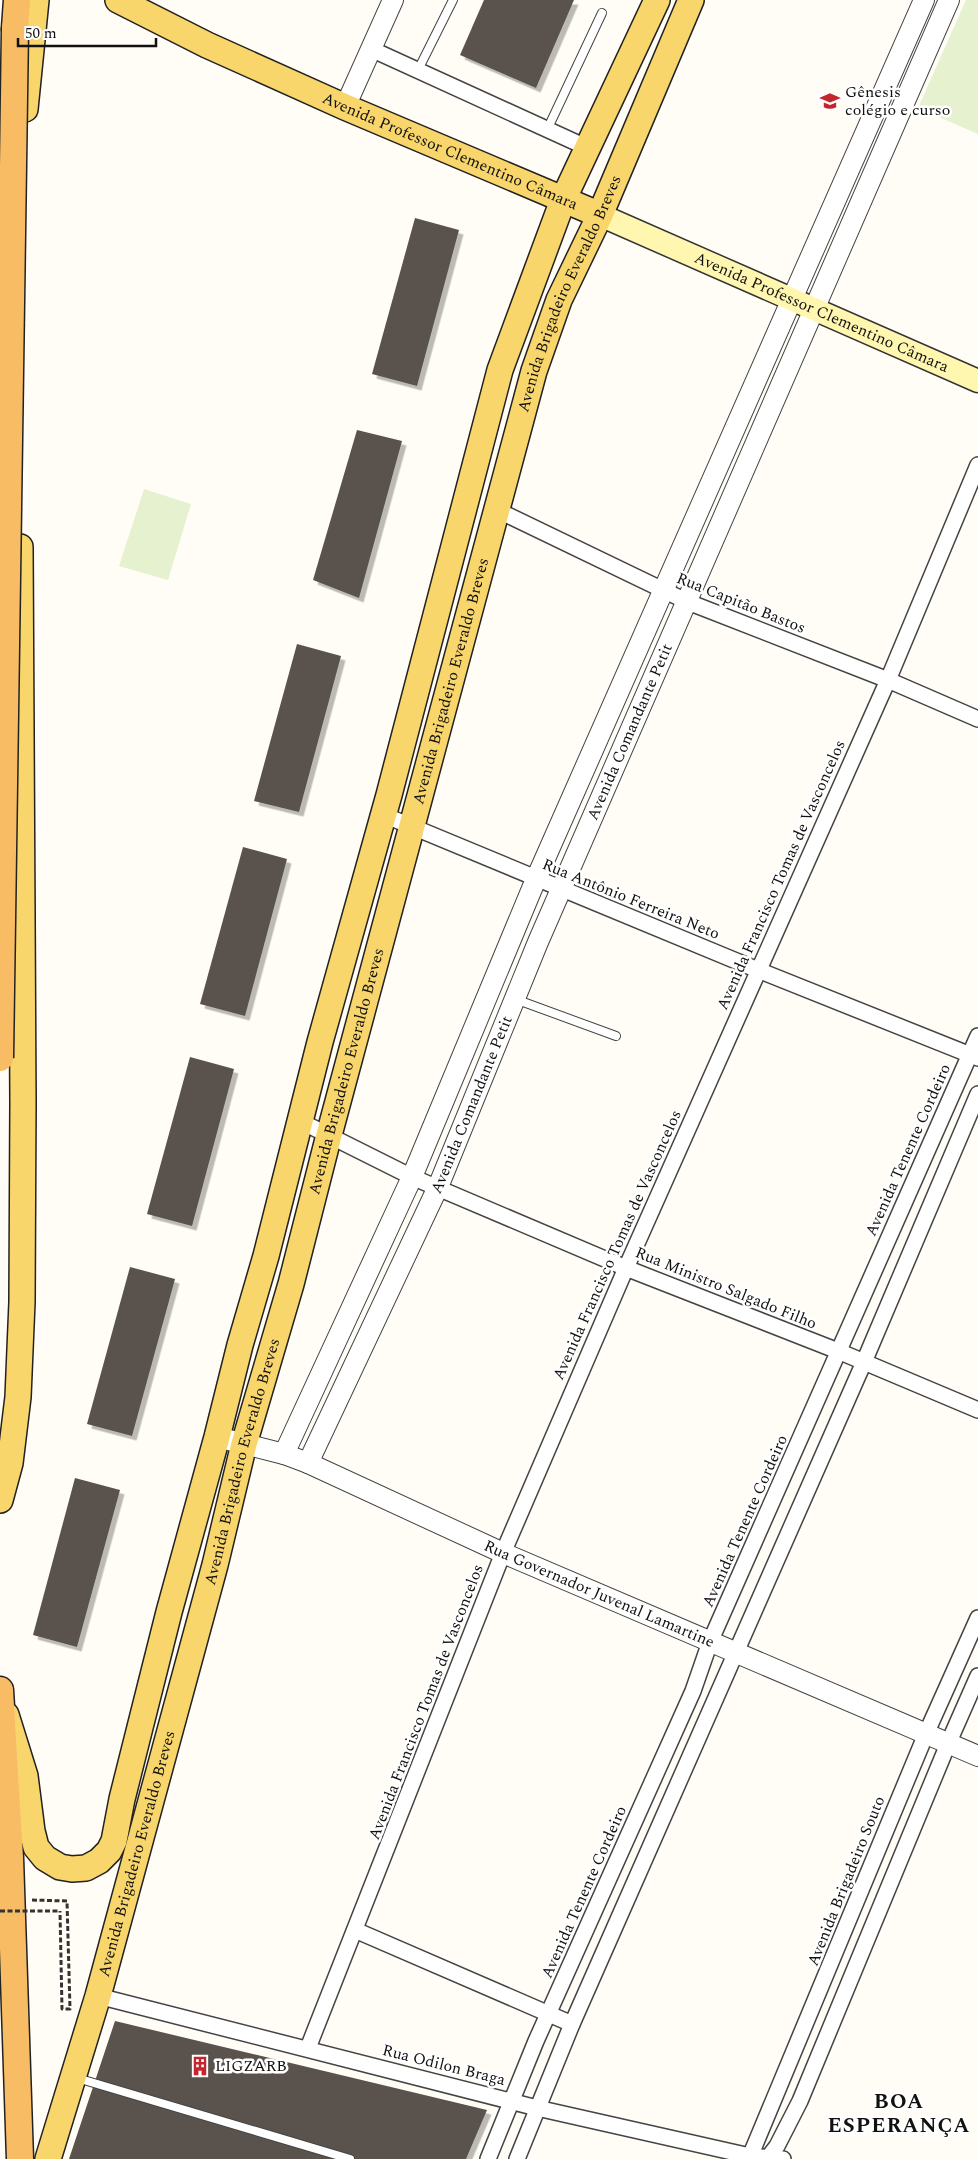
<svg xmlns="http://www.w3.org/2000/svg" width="978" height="2159" font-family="Spectral,serif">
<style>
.pitch{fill:#e6f2cf}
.building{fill:#5a524d;filter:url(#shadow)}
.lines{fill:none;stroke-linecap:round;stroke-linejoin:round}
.service-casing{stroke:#444;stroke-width:10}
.minor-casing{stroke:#444;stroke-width:18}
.tertiary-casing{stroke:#444;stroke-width:22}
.secondary-casing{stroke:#333;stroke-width:25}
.primary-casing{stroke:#222;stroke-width:28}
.trunk-casing{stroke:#222;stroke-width:29}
.path{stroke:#333;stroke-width:3;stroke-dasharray:5 2.5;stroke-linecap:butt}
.service{stroke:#fff;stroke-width:8}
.minor{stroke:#fff;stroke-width:15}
.tertiary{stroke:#fff;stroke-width:20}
.secondary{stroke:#fff6b0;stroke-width:22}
.primary{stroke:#f9d66b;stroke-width:25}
.trunk{stroke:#f7bc64;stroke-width:26}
.trunk-bridge-casing{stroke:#222;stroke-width:29;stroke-linecap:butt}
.path-bridge{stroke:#333;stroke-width:3;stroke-dasharray:5 2.5;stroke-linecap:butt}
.trunk-bridge{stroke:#f7bc64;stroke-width:26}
.labels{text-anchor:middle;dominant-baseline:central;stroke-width:5;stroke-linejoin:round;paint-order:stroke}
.poi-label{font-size:16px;fill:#111;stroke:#fff;text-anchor:start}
.street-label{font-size:16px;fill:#111;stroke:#fff}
.district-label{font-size:21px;font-weight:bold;letter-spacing:1px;fill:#111;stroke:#fff}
</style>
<defs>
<filter id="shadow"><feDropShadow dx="4.5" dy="4.5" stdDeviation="0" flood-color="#0004"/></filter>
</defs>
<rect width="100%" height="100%" fill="#fffdf5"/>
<g class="pitch">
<polygon points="966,0 978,0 978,134 918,108"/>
<polygon points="144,489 191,504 168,580 119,566"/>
</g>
<g class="building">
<polygon points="484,0 574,0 536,88 460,55"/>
<polygon points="415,218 459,230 417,386 372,374"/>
<polygon points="357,430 402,441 359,598 313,580"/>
<polygon points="297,644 341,656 299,812 254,801"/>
<polygon points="243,847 287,859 245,1016 200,1004"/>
<polygon points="190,1057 234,1069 192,1226 147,1214"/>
<polygon points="130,1267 175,1279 132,1436 87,1424"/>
<polygon points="75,1478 120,1490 77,1647 33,1635"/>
<polygon points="115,2021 487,2110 466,2159 69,2159"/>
</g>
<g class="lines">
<defs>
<g id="service">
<polyline points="418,70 453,0"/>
<polyline points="547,130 602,13"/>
<polyline points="515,999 616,1036"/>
<polyline points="77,2078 350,2159"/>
</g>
<g id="minor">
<polyline points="371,49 588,148"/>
<polyline points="495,509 688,602 888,680 978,719"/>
<polyline points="384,815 758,970 978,1058"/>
<polyline points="300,1121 412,1177 626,1268 838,1351 978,1410"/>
<polyline points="355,1930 572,2024"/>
<polyline points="98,1996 537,2108 750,2156 783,2159"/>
<polyline points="308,2048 503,1553 626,1268 888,680 978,465"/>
<polyline points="488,2159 536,2041 693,1691 710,1642 978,1036"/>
<polyline points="517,2159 572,2024 864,1362 978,1094"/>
<polyline points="749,2159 926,1734 978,1618"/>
<polyline points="767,2159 777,2146 800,2101 948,1744 978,1676"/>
</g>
<g id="tertiary">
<polyline points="345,107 393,0"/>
<path id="s1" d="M217,1437l67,17 24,9 195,90 475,203"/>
<polyline points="284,1454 412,1177 536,879 924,0"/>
<path id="s2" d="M308,1463l130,-276 100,-245 411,-942"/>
</g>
<g id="secondary">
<path id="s3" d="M600,215l378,166"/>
</g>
<g id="primary">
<path id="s4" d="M118,0l89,45 138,62 255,108"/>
<polyline points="25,109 36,0"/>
<polyline points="0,1500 10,1463 18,1397 22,1302 23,1102 20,547"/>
<polyline points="6,1715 25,1776 32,1831 36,1847 45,1858 60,1867 72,1869 86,1868 99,1861 109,1851 114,1841 122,1799 169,1612 217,1437 240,1345 266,1256 320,1042 389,795 500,370 563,200 657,0"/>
<path id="s5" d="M48,2159l50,-163 117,-431 29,-121 47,-160 38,-149 205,-764 25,-71 41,-85 91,-215"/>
</g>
<g id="trunk">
<polyline points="15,28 17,0"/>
<polyline points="0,1690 10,1858 20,2159"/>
</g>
</defs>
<use href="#service" class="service-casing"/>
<use href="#minor" class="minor-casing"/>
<use href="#tertiary" class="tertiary-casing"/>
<use href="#secondary" class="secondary-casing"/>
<use href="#primary" class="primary-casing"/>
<use href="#trunk" class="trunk-casing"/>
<polyline class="path" points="32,1900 67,1901 70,2009 62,2009 60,1911"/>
<use href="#service" class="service"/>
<use href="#minor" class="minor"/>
<use href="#tertiary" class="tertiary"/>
<use href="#secondary" class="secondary"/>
<use href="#primary" class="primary"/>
<use href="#trunk" class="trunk"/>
<defs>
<polyline id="trunk-bridge" points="0,1058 15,28"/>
</defs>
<use href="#trunk-bridge" class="trunk-bridge-casing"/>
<polyline class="path-bridge" points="0,1911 60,1911"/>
<use href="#trunk-bridge" class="trunk-bridge"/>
</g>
<defs>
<symbol id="school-bare" viewBox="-9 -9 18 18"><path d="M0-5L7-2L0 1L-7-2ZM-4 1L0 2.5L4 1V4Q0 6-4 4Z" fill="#c4262e" stroke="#fff" stroke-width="2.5" paint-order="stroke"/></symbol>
<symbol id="building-bare" viewBox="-9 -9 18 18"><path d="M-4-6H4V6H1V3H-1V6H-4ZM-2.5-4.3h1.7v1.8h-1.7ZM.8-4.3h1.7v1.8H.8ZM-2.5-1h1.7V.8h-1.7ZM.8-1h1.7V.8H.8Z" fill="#c4262e" stroke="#fff" stroke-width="2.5" paint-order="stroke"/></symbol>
</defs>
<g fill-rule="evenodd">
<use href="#school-bare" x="816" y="87" width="28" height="28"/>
<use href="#building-bare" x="186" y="2052" width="28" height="28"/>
</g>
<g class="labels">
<g class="poi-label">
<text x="845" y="92">Gênesis<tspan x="845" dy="18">colégio e curso</tspan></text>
<text x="215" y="2066">LIGZARB</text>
</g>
<g class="street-label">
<text stroke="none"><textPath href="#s4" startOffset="365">Avenida Professor Clementino Câmara</textPath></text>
<text stroke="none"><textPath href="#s5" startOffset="1938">Avenida Brigadeiro Everaldo Breves</textPath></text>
<text stroke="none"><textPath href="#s3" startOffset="242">Avenida Professor Clementino Câmara</textPath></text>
<text transform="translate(741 603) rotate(22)">Rua Capitão Bastos</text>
<text stroke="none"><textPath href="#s5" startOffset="1532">Avenida Brigadeiro Everaldo Breves</textPath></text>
<text stroke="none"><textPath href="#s2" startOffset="799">Avenida Comandante Petit</textPath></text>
<text transform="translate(781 875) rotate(-66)">Avenida Francisco Tomas de Vasconcelos</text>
<text transform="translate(631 899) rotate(22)">Rua Antônio Ferreira Neto</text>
<text stroke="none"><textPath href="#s5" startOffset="1128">Avenida Brigadeiro Everaldo Breves</textPath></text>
<text stroke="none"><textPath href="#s2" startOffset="394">Avenida Comandante Petit</textPath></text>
<text transform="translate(908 1150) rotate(-66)">Avenida Tenente Cordeiro</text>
<text transform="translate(617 1245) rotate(-66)">Avenida Francisco Tomas de Vasconcelos</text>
<text transform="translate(726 1288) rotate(22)">Rua Ministro Salgado Filho</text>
<text stroke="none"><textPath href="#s5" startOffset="724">Avenida Brigadeiro Everaldo Breves</textPath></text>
<text transform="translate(745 1521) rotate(-66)">Avenida Tenente Cordeiro</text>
<text stroke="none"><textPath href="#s1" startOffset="414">Rua Governador Juvenal Lamartine</textPath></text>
<text transform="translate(426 1702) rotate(-69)">Avenida Francisco Tomas de Vasconcelos</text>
<text stroke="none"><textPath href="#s5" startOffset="318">Avenida Brigadeiro Everaldo Breves</textPath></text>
<text transform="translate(846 1881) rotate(-68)">Avenida Brigadeiro Souto</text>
<text transform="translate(584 1892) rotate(-66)">Avenida Tenente Cordeiro</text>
<text transform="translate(444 2065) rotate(14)">Rua Odilon Braga</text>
</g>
<g class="district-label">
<text x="899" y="2102">BOA<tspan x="899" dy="24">ESPERANÇA</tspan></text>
</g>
</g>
<path d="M18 38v8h138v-8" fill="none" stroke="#111111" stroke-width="2.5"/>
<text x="25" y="38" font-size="15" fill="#111111" stroke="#ffffff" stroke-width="4" paint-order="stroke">50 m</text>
</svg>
